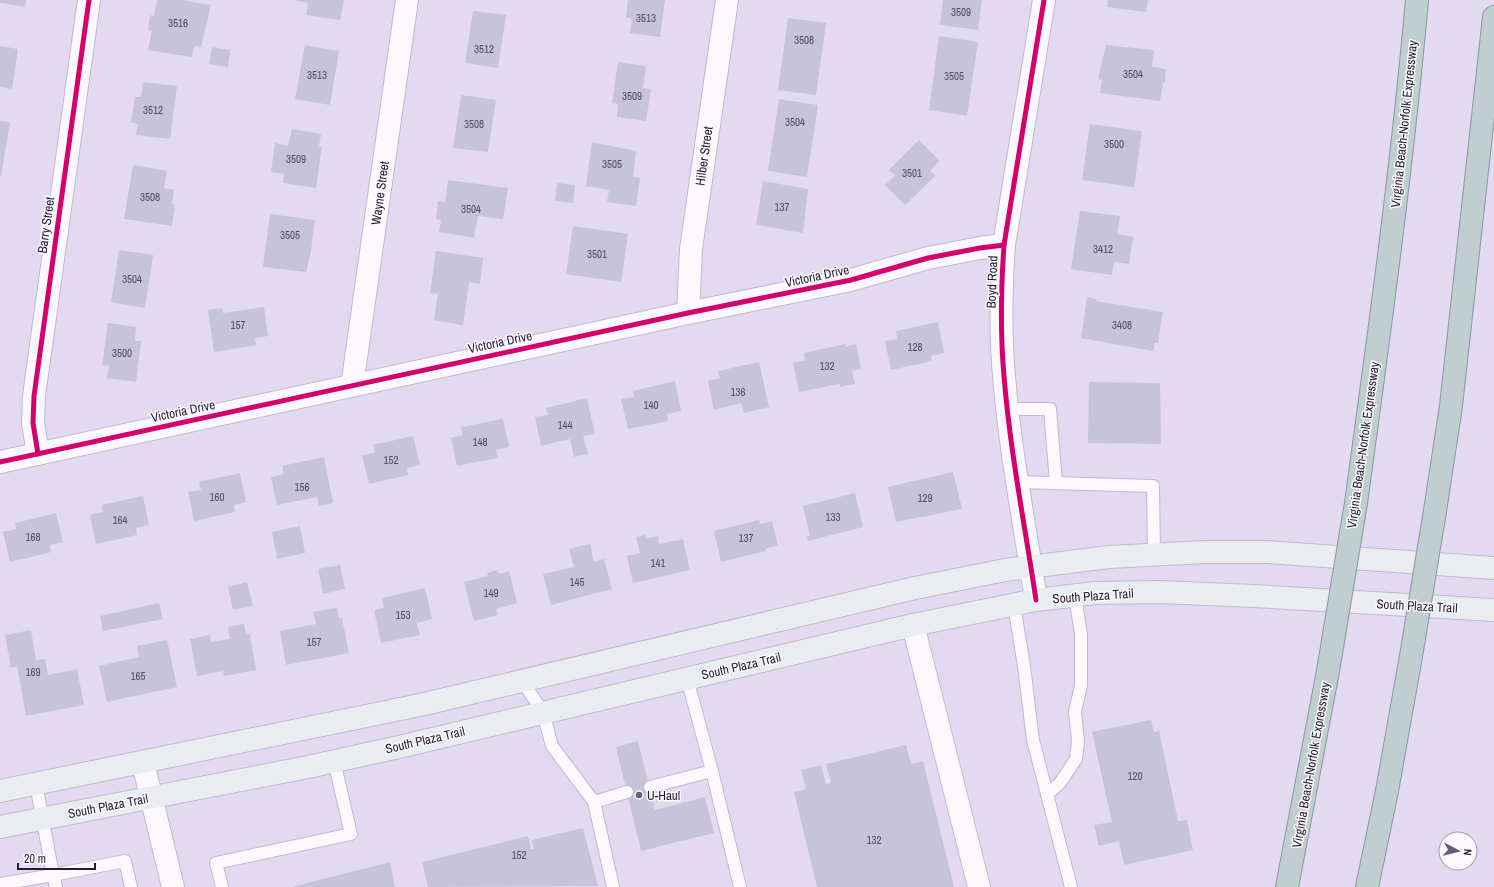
<svg xmlns="http://www.w3.org/2000/svg" width="1494" height="887" font-family="'Archivo Narrow',sans-serif">
<style>
.building{fill:#c7c3d8}
.lines{fill:none;stroke-linecap:round;stroke-linejoin:round}
.service-casing{stroke:#c1b8cd;stroke-width:14}
.minor-casing{stroke:#c1b8cd;stroke-width:24}
.secondary-casing{stroke:#c1b8cd;stroke-width:24}
.motorway-casing{stroke:#8a96a0;stroke-width:24}
.service{stroke:#fbf9fd;stroke-width:12}
.minor{stroke:#fbf9fd;stroke-width:22}
.secondary{stroke:#e9edef;stroke-width:22}
.motorway{stroke:#c0ced0;stroke-width:22}
.motorway-bridge-casing{stroke:#8a96a0;stroke-width:24;stroke-linecap:butt}
.motorway-bridge{stroke:#c0ced0;stroke-width:22}
.cycleway-casing{stroke:#fbf9fe;stroke-width:8}
.cycleway{stroke:#d6006c;stroke-width:5}
.poi-dot{fill:#685e75;stroke:#fbf9fe;stroke-width:1.5}
.labels{text-anchor:middle;dominant-baseline:central;stroke-width:3;stroke-linejoin:round;paint-order:stroke}
.number-label{font-size:11px;fill:#51495e}
.street-label{font-size:13px;fill:#251c31;stroke:#fbf9fe}
.poi-label{font-size:13px;fill:#251c31;stroke:#fbf9fe;text-anchor:start}
</style>
<rect width="100%" height="100%" fill="#e3daf2"/>
<g class="building">
<polygon points="0,0 26,0 25,7 0,3"/>
<polygon points="157,0 181,0 211,5 201,47 194,46 192,57 148,50 152,30 148,30 150,15 154,16"/>
<polygon points="293,0 344,0 340,20 306,15 308,3"/>
<polygon points="628,0 665,0 660,37 630,33 632,19 626,17"/>
<polygon points="943,0 982,0 978,30 940,25"/>
<polygon points="1108,0 1148,0 1146,12 1107,7"/>
<polygon points="473,11 506,15 498,68 465,63"/>
<polygon points="788,18 826,23 816,95 778,90"/>
<polygon points="939,36 978,42 967,116 929,110"/>
<polygon points="305,45 339,51 330,105 295,99"/>
<polygon points="1106,45 1154,50 1152,67 1166,69 1165,83 1163,83 1160,101 1100,93 1102,80 1098,79"/>
<polygon points="0,46 18,49 12,89 0,87"/>
<polygon points="212,47 230,50 228,67 209,64"/>
<polygon points="618,62 646,66 643,88 651,89 646,121 617,117 618,104 612,103"/>
<polygon points="143,82 177,86 170,139 136,135 138,124 131,122 135,97 141,97"/>
<polygon points="461,95 496,100 488,152 453,148"/>
<polygon points="779,99 818,105 807,177 768,171"/>
<polygon points="0,121 10,122 1,176 0,175"/>
<polygon points="1090,124 1142,131 1134,187 1082,180"/>
<polygon points="292,129 321,134 319,146 322,147 316,188 283,183 284,174 271,172 275,143 288,146"/>
<polygon points="919,140 940,161 930,170 935,176 905,205 885,185 895,175 889,170"/>
<polygon points="592,142 636,151 633,177 640,178 636,206 607,202 609,190 586,186"/>
<polygon points="133,165 167,171 164,188 174,190 172,204 175,205 172,226 124,219"/>
<polygon points="448,180 508,188 503,219 478,216 474,238 439,232 441,220 436,219 438,201 445,202"/>
<polygon points="763,181 808,189 803,233 756,225"/>
<polygon points="557,183 575,185 573,203 555,201"/>
<polygon points="1080,211 1120,216 1117,234 1133,237 1129,264 1114,262 1112,275 1071,269"/>
<polygon points="270,214 315,220 311,251 306,272 263,267"/>
<polygon points="573,226 628,234 621,282 566,274"/>
<polygon points="119,250 153,255 145,308 111,302"/>
<polygon points="436,251 483,258 480,284 469,282 463,325 434,320 438,294 430,293"/>
<polygon points="1087,297 1097,299 1096,301 1163,312 1158,343 1155,343 1153,351 1081,338"/>
<polygon points="264,307 268,336 255,338 256,345 214,352 208,310 222,308 223,313"/>
<polygon points="938,322 944,353 931,356 932,361 891,370 885,341 897,339 896,331"/>
<polygon points="108,323 136,327 135,341 141,341 136,382 107,378 109,366 102,365"/>
<polygon points="845,344 846,347 856,344 861,369 852,371 855,384 840,387 840,384 799,392 793,363 805,360 804,353"/>
<polygon points="759,362 769,407 744,413 741,403 714,410 708,381 720,378 718,371"/>
<polygon points="675,381 681,411 667,414 668,421 628,429 621,399 634,397 633,391"/>
<polygon points="1089,382 1160,383 1161,444 1088,443"/>
<polygon points="587,398 595,434 583,436 588,454 574,457 570,439 541,446 535,417 548,415 546,408"/>
<polygon points="503,419 509,447 496,450 498,458 457,466 451,438 463,435 461,427"/>
<polygon points="413,436 420,465 407,468 408,475 369,484 362,455 375,453 373,445"/>
<polygon points="324,457 333,503 319,506 317,497 277,505 271,477 284,474 282,466"/>
<polygon points="953,472 962,509 896,522 888,487"/>
<polygon points="240,473 246,502 234,505 235,512 194,521 188,492 201,490 199,482"/>
<polygon points="855,493 863,527 808,541 807,537 810,536 803,506"/>
<polygon points="143,496 149,525 136,528 137,535 96,544 90,515 103,512 102,505"/>
<polygon points="56,513 63,542 50,545 51,552 10,562 3,532 16,529 15,523"/>
<polygon points="759,520 760,524 772,521 778,545 765,549 766,551 721,562 714,531"/>
<polygon points="300,526 305,553 277,559 272,532"/>
<polygon points="645,535 646,539 658,536 659,544 683,539 690,570 633,583 627,556 640,553 636,537"/>
<polygon points="590,544 594,562 604,559 612,589 551,605 543,574 574,567 569,549"/>
<polygon points="340,565 345,589 323,594 318,569"/>
<polygon points="497,570 499,574 509,571 517,603 496,609 498,615 474,621 464,582 488,576 487,573"/>
<polygon points="247,582 253,606 233,610 228,587"/>
<polygon points="425,588 432,619 417,623 420,635 381,643 374,610 384,608 382,598"/>
<polygon points="159,603 163,619 103,631 100,616"/>
<polygon points="337,608 339,618 342,618 349,653 286,665 280,631 316,624 313,612"/>
<polygon points="244,624 246,635 250,634 256,670 224,676 223,671 197,676 190,639 210,635 211,642 230,639 228,627"/>
<polygon points="31,630 36,660 45,659 48,675 77,669 84,705 26,716 17,666 11,668 5,635"/>
<polygon points="167,640 177,687 107,702 99,666 139,657 137,646"/>
<polygon points="1151,720 1154,732 1159,731 1178,821 1187,820 1193,850 1124,865 1119,841 1099,846 1094,825 1112,822 1092,732"/>
<polygon points="638,741 655,810 705,797 714,833 641,851 616,747"/>
<polygon points="906,745 911,764 923,761 954,887 817,887 794,792 806,789 801,770 821,765 826,784 831,783 826,764"/>
<polygon points="583,828 598,886 428,887 422,862 528,836 531,849 534,849 532,840"/>
<polygon points="390,862 395,887 294,887 294,886"/>
</g>
<g class="lines">
<defs>
<g id="service">
<polyline points="1008,409 1050,409 1056,483"/>
<polyline points="1018,482 1153,486 1154,555"/>
<polyline points="1014,605 1024,666 1033,740 1071,887"/>
<polyline points="522,681 543,712 552,746 594,802 627,792"/>
<polyline points="712,771 740,887"/>
<polyline points="36,784 53,875 125,861 131,887"/>
<polyline points="650,787 712,771 687,678"/>
<polyline points="1047,794 1060,783 1076,759 1078,741 1075,712 1081,685 1081,634 1075,596"/>
<polyline points="594,802 613,887"/>
<polyline points="0,884 53,875 56,887"/>
<polyline points="222,887 216,863 351,834 334,761"/>
</g>
<g id="minor">
<polyline points="688,313 691,249 727,0"/>
<polyline points="352,386 407,0"/>
<polyline points="38,454 33,423 34,396 89,0"/>
<polyline points="0,462 688,313 851,280 928,258 980,248 1004,245"/>
<path d="M1036,600c-11,-74 -26,-149 -32,-224 -4,-44 -3,-88 0,-131l40,-245"/>
<polyline points="913,625 979,887"/>
<polyline points="143,763 173,887"/>
</g>
<g id="secondary">
<polyline points="0,791 420,705 915,588 1005,570 1109,557 1205,552 1267,552 1494,568"/>
<polyline points="0,827 308,767 399,747 913,625 1036,600 1095,593 1160,592 1254,596 1494,610"/>
</g>
<g id="motorway">
<path d="M1356,503c23,-168 46,-335 61,-503"/>
<polyline points="1435,511 1451,406 1494,17"/>
<polyline points="1287,887 1328,671"/>
<polyline points="1367,887 1387,791 1411,656"/>
</g>
</defs>
<use href="#service" class="service-casing"/>
<use href="#minor" class="minor-casing"/>
<use href="#secondary" class="secondary-casing"/>
<use href="#motorway" class="motorway-casing"/>
<use href="#service" class="service"/>
<use href="#minor" class="minor"/>
<use href="#secondary" class="secondary"/>
<use href="#motorway" class="motorway"/>
<defs>
<g id="motorway-bridge">
<polyline points="1411,656 1435,511"/>
<polyline points="1328,671 1356,503"/>
</g>
</defs>
<use href="#motorway-bridge" class="motorway-bridge-casing"/>
<use href="#motorway-bridge" class="motorway-bridge"/>
<defs>
<g id="cycleway">
<polyline points="38,454 33,423 34,396 89,0"/>
<polyline points="0,462 688,313 851,280 928,258 980,248 1004,245"/>
<path d="M1036,600c-11,-74 -26,-149 -32,-224 -4,-44 -3,-88 0,-131l40,-245"/>
</g>
</defs>
<use href="#cycleway" class="cycleway-casing"/>
<use href="#cycleway" class="cycleway"/>
</g>
<circle class="poi-dot" cx="639" cy="795" r="4"/>
<g class="labels">
<g class="number-label">
<text x="961" y="12">3509</text>
<text x="646" y="18">3513</text>
<text x="178" y="23">3516</text>
<text x="804" y="40">3508</text>
<text x="484" y="49">3512</text>
<text x="1133" y="74">3504</text>
<text x="317" y="75">3513</text>
<text x="954" y="76">3505</text>
<text x="632" y="96">3509</text>
<text x="153" y="110">3512</text>
<text x="795" y="122">3504</text>
<text x="474" y="124">3508</text>
<text x="1114" y="144">3500</text>
<text x="296" y="159">3509</text>
<text x="612" y="164">3505</text>
<text x="912" y="173">3501</text>
<text x="150" y="197">3508</text>
<text x="782" y="207">137</text>
<text x="471" y="209">3504</text>
<text x="290" y="235">3505</text>
<text x="1103" y="249">3412</text>
<text x="597" y="254">3501</text>
<text x="132" y="279">3504</text>
<text x="238" y="325">157</text>
<text x="1122" y="325">3408</text>
<text x="915" y="347">128</text>
<text x="122" y="353">3500</text>
<text x="827" y="366">132</text>
<text x="738" y="392">136</text>
<text x="651" y="405">140</text>
<text x="565" y="425">144</text>
<text x="480" y="442">148</text>
<text x="391" y="460">152</text>
<text x="302" y="487">156</text>
<text x="217" y="497">160</text>
<text x="925" y="498">129</text>
<text x="833" y="517">133</text>
<text x="120" y="520">164</text>
<text x="33" y="537">168</text>
<text x="746" y="538">137</text>
<text x="658" y="563">141</text>
<text x="577" y="582">145</text>
<text x="491" y="593">149</text>
<text x="403" y="615">153</text>
<text x="314" y="642">157</text>
<text x="33" y="672">169</text>
<text x="138" y="676">165</text>
<text x="1135" y="776">120</text>
<text x="874" y="840">132</text>
<text x="519" y="855">152</text>
</g>
<g class="street-label">
<text transform="translate(1404 124) rotate(-84)">Virginia Beach-Norfolk Expressway</text>
<text transform="translate(704 156) rotate(-82)">Hilber Street</text>
<text transform="translate(380 193) rotate(-82)">Wayne Street</text>
<text transform="translate(46 225) rotate(-82)">Barry Street</text>
<text transform="translate(817 276) rotate(-12)">Victoria Drive</text>
<text transform="translate(992 282) rotate(-88)">Boyd Road</text>
<text transform="translate(500 342) rotate(-12)">Victoria Drive</text>
<text transform="translate(183 411) rotate(-12)">Victoria Drive</text>
<text transform="translate(1363 445) rotate(-82)">Virginia Beach-Norfolk Expressway</text>
<text transform="translate(1093 596) rotate(-4)">South Plaza Trail</text>
<text transform="translate(1417 606) rotate(3)">South Plaza Trail</text>
<text transform="translate(741 666) rotate(-13)">South Plaza Trail</text>
<text transform="translate(425 740) rotate(-13)">South Plaza Trail</text>
<text transform="translate(1311 765) rotate(-80)">Virginia Beach-Norfolk Expressway</text>
<text transform="translate(108 806) rotate(-11)">South Plaza Trail</text>
</g>
<g class="poi-label">
<text x="647" y="795">U-Haul</text>
</g>
</g>
<g transform="translate(1458 851) rotate(97)"><circle r="19" fill="#fbf9fe" stroke="#a5a1ac"/>
<path d="M0-3L7 15L0 10L-7 15Z" fill="#685e75"/>
<text y="-6" font-size="11" font-weight="bold" text-anchor="middle" fill="#251c31">N</text>
</g>
<path d="M18 863v6h77v-6" fill="none" stroke="#251c31" stroke-width="2"/>
<text x="24" y="863" font-size="12" fill="#251c31" stroke="#fbf9fe" stroke-width="3" paint-order="stroke">20 m</text>
</svg>
